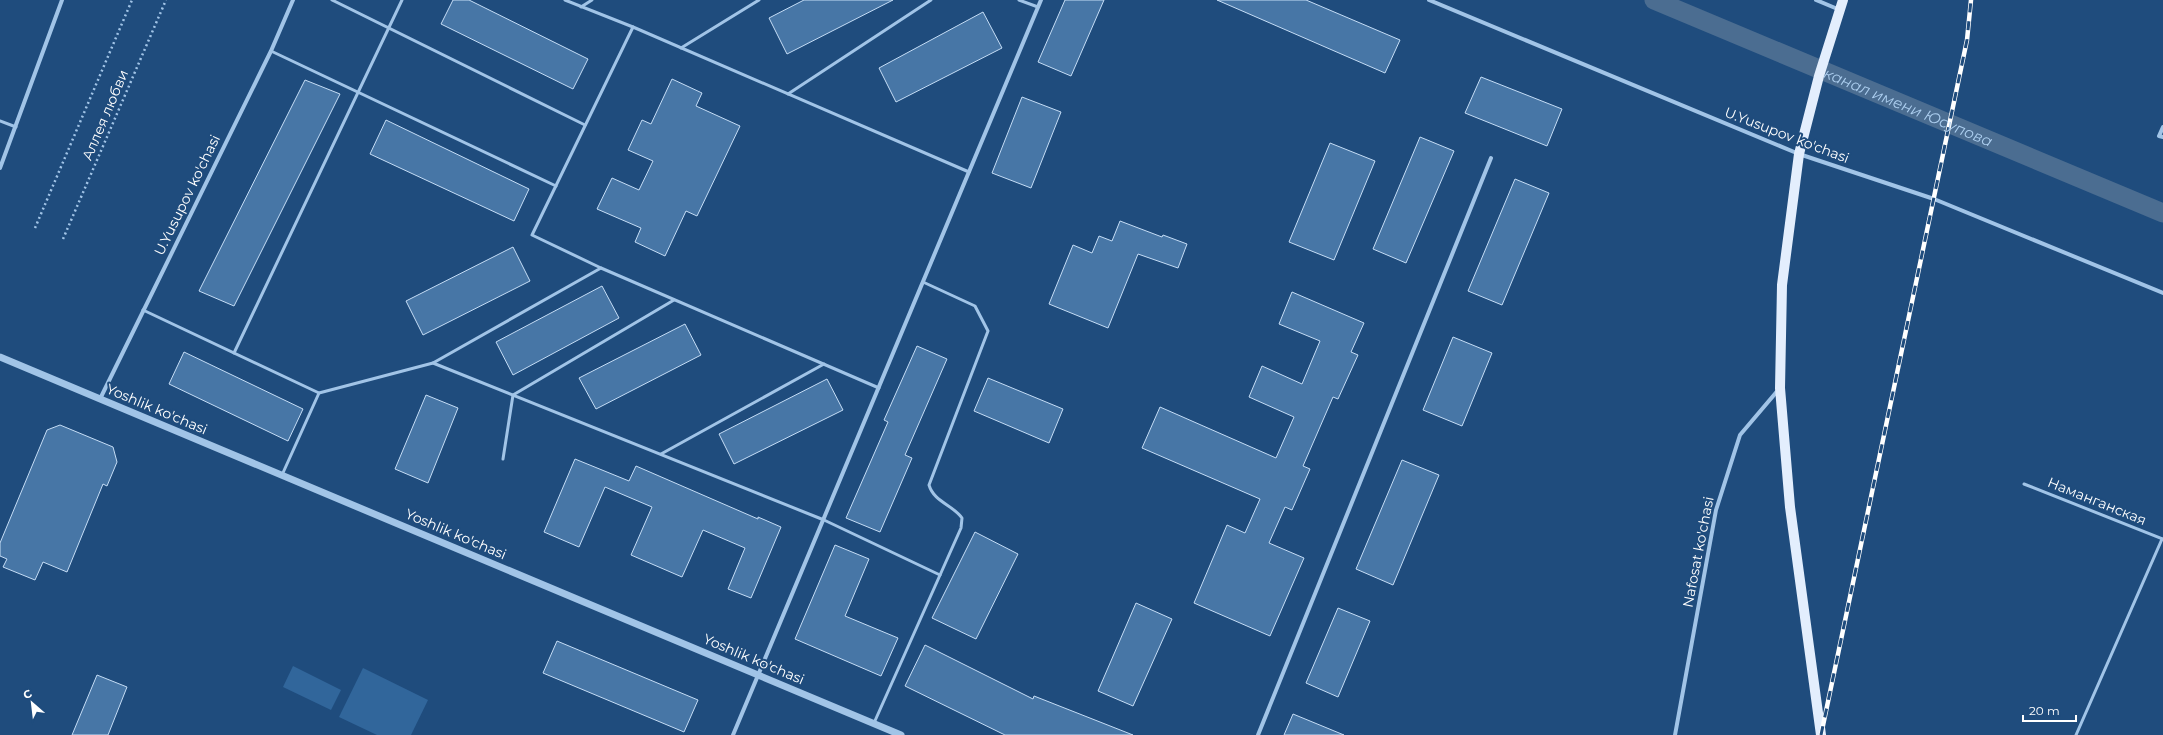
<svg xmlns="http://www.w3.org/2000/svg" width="2163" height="735" font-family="Montserrat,sans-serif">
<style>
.garden{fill:#31669b}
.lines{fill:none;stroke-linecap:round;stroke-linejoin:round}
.canal{stroke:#4b6d91;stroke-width:19}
.building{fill:#4776a6;stroke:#c5ddf6}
.path{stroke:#a1c4e7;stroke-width:2.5;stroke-dasharray:2 3;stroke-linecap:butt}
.service{stroke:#a1c4e7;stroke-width:3}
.minor{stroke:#a1c4e7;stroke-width:4}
.tertiary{stroke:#a1c4e7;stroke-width:7}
.primary{stroke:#e3eefd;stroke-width:10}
.rail-casing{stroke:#fff;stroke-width:4.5}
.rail{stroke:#1f4c7d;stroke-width:3;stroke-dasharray:9;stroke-linecap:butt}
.labels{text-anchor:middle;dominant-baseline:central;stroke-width:4;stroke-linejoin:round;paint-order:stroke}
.street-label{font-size:14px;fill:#fff;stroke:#1f4c7d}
.water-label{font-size:15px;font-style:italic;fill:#acceef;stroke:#1f4c7d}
</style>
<rect width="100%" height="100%" fill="#1f4c7d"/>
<g class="garden">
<polygon points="293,666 341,690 331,710 283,687"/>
<polygon points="363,668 428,700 411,735 377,735 339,717"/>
</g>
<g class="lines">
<path class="canal" id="s1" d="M1654,0l509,213"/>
</g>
<g class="building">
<polygon points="453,0 469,0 588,59 573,89 441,24"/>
<polygon points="804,0 893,0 787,54 769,18"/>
<polygon points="1065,0 1104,0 1071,76 1038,62"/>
<polygon points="1217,0 1306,0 1400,40 1385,73"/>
<polygon points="983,12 1002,48 896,102 879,68"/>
<polygon points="1481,77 1562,109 1547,146 1465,113"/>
<polygon points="672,79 702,93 696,106 740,126 697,216 686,211 665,256 635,242 641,228 597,209 612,178 639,190 653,161 628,150 642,120 651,124"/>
<polygon points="305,80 340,94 234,306 199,291"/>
<polygon points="1022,97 1061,112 1031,188 992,173"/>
<polygon points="386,120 529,189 514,221 370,154"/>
<polygon points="1420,137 1454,151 1406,263 1373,249"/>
<polygon points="1330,143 1375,161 1334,260 1289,242"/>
<polygon points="1515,179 1549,193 1502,305 1468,291"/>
<polygon points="1120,221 1162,237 1163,235 1187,244 1178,268 1138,254 1108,328 1049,304 1073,245 1092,253 1099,236 1112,241"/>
<polygon points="513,247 530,281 423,335 406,301"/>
<polygon points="602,286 619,318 513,375 496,342"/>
<polygon points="1292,292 1364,323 1351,352 1358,355 1338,399 1333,397 1303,466 1310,469 1292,510 1285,507 1269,543 1304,558 1270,636 1194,603 1227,525 1245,533 1260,499 1142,448 1160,407 1276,458 1294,417 1249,397 1262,366 1302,384 1320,341 1279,324"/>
<polygon points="685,324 701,355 596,409 579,378"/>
<polygon points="1453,337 1492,353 1462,426 1423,410"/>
<polygon points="917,346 947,359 905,455 912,458 880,532 846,518 888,422 884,420"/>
<polygon points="184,352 303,409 288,441 169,384"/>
<polygon points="988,378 1063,409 1049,443 974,411"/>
<polygon points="827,379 843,410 734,464 719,434"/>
<polygon points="426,395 458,408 428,483 395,469"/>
<polygon points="60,425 113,447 117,462 107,486 103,484 67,572 43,562 35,580 3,567 7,559 0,556 0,543 47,430"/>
<polygon points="575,459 629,481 636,466 758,519 758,517 781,527 751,598 728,589 745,548 703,530 682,577 631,555 652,507 605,487 579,547 544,532"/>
<polygon points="1402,460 1439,475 1393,585 1356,569"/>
<polygon points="975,532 1018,554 976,639 932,618"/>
<polygon points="835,545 869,559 845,616 898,638 881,676 795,639"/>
<polygon points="1136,603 1172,619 1133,706 1098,691"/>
<polygon points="1338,608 1370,621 1338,697 1306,683"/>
<polygon points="557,641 698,700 684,732 543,673"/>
<polygon points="925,645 1033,699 1034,696 1133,735 1005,735 905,686"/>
<polygon points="97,675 127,687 108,735 72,735"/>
<polygon points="1293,714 1344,735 1284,735"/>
</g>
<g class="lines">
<g class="path">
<polyline points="35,228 132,0"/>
<polyline points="63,239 166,0"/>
</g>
<g class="service">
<polyline points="332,0 585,125"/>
<polyline points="565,0 633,27"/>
<polyline points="1019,0 1038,7"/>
<polyline points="581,7 592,0"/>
<polyline points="681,48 759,0"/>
<polyline points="271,51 556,186"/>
<polyline points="788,94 931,0"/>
<polyline points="0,121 16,127"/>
<polyline points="601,268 532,235 633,27 969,172"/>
<polyline points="143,310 319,393"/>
<polyline points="234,353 402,0"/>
<polyline points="433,363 601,268 879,388"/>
<polyline points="661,454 824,364"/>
<polyline points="503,459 513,395 674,300"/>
<polyline points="282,475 319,393 433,363 824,520 940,575"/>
<polyline points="2024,484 2163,539"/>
<path d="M874,723l87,-195 1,-10c-9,-13 -28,-16 -33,-33l59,-154 -13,-25 -52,-24"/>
<polyline points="2076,735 2162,539"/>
</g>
<g class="minor">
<polyline points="1429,0 1799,154 1934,199 2163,293"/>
<polyline points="1816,0 1840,10"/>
<polyline points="2163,127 2159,136 2163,137"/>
<polyline points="0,168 62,0"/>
<polyline points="100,399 271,51 293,0"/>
<polyline points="733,735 1041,0"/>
<polyline points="1258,735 1491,158"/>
<polyline points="1675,735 1716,510 1740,435 1779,389"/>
</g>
<polyline class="tertiary" points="0,357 901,735"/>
<polyline class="primary" points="1821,735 1790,507 1780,388 1782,285 1799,154 1819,76 1843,0"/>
<defs>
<polyline id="rail" points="1821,735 1967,40 1971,0"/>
</defs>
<use href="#rail" class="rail-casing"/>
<use href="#rail" class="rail"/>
</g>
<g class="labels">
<g class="street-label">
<text transform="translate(105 115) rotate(-67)">Аллея любви</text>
<text transform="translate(1787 135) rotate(21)">U.Yusupov ko'chasi</text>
<text transform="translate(187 195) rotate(-64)">U.Yusupov ko'chasi</text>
<text transform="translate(157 409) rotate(23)">Yoshlik ko'chasi</text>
<text transform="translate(2097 501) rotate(22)">Наманганская</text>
<text transform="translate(456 534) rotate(23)">Yoshlik ko'chasi</text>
<text transform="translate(1698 552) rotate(-79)">Nafosat ko'chasi</text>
<text transform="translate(754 659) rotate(23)">Yoshlik ko'chasi</text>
</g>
<g class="water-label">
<text stroke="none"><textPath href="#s1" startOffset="276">канал имени Юсупова</textPath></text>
</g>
</g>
<g transform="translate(32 703) rotate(332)" stroke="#1f4c7d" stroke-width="3" paint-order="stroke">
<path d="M0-3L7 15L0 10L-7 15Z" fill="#ffffff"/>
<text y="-6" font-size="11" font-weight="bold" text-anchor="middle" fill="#ffffff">С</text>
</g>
<path d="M2023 715v6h53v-6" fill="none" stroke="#ffffff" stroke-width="2"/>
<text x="2029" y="715" font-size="12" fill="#ffffff" stroke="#1f4c7d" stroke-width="3" paint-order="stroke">20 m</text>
</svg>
